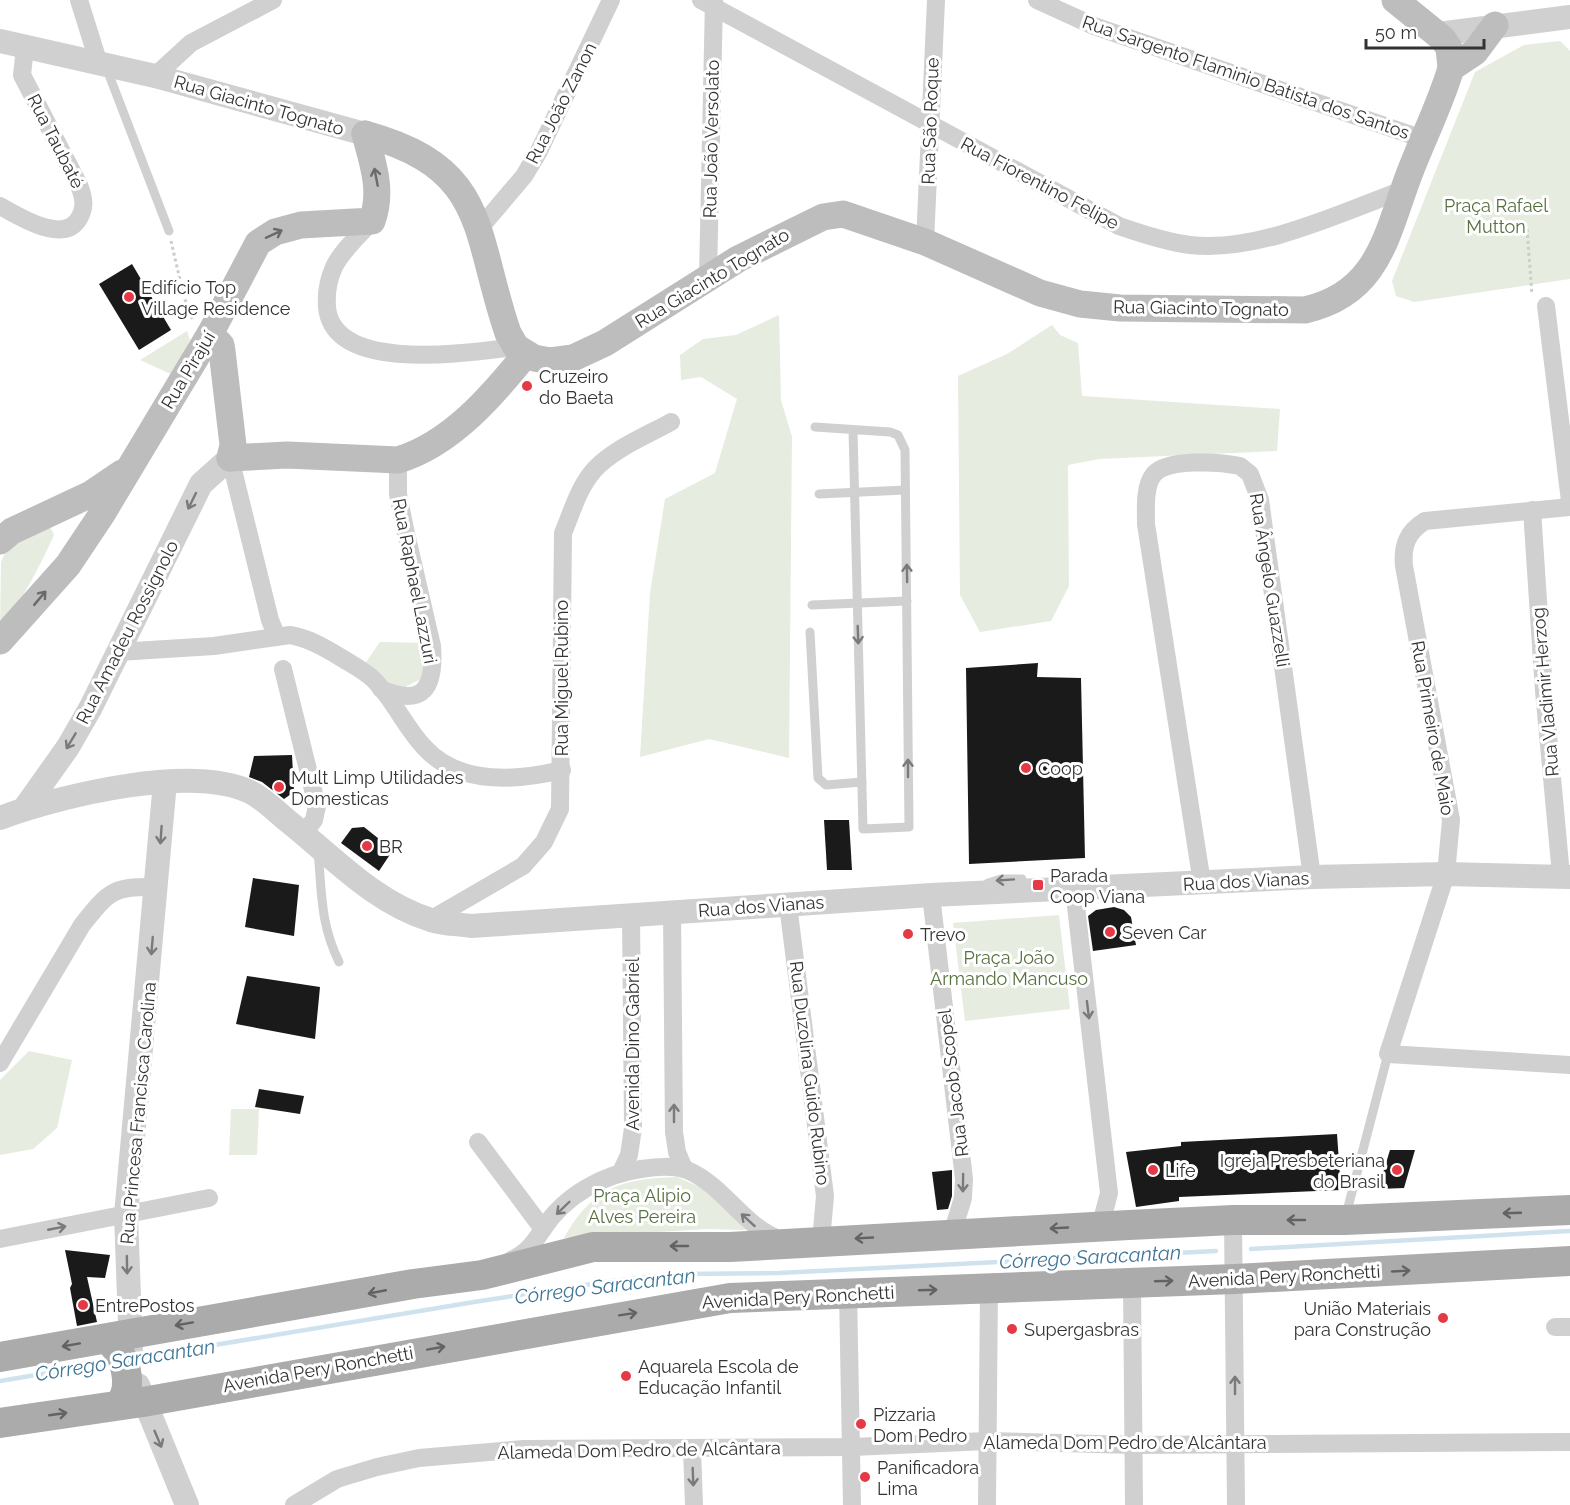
<svg xmlns="http://www.w3.org/2000/svg" width="1570" height="1505" font-family="Raleway,sans-serif">
<style>
.green{fill:#e6ecdf}
.lines{fill:none;stroke-linecap:round;stroke-linejoin:round}
.stream{stroke:#cfe2ee;stroke-width:4.5}
.building{fill:#1a1a1a}
.path{stroke:#cdcdcd;stroke-width:3;stroke-dasharray:3 3;stroke-linecap:butt}
.service{stroke:#d0d0d0;stroke-width:9}
.minor{stroke:#d0d0d0;stroke-width:18}
.tertiary{stroke:#d0d0d0;stroke-width:24}
.secondary{stroke:#bdbdbd;stroke-width:27}
.primary{stroke:#ababab;stroke-width:30}
.oneway{stroke:#6a6a6a}
.oneway2{stroke:#7a7a7a}
.oneway3{stroke:#636363}
.poi-dot{fill:#e63946;stroke:#fff;stroke-width:2}
.labels{text-anchor:middle;dominant-baseline:central;stroke-width:6;stroke-linejoin:round;paint-order:stroke}
.street-label{font-size:18px;fill:#333;stroke:#fff}
.park-label{font-size:18px;fill:#56703f;stroke:#fff}
.poi-label{font-size:18px;fill:#333;stroke:#fff;text-anchor:start}
.water-label{font-size:20px;font-style:italic;fill:#3f7597;stroke:#fff}
</style>
<rect width="100%" height="100%" fill="#fff"/>
<g class="green">
<polygon points="1560,41 1570,51 1570,279 1414,302 1396,296 1392,281 1475,72 1524,45"/>
<polygon points="779,315 781,400 792,437 789,758 709,739 640,757 650,593 665,499 715,473 737,399 701,377 681,380 680,355 703,339 736,335"/>
<polygon points="1052,325 1060,335 1078,343 1082,396 1280,409 1277,451 1099,459 1068,465 1069,586 1051,621 980,632 960,595 958,376 1007,354"/>
<polygon points="187,331 190,340 173,375 140,360"/>
<path d="M50,527l4,8c-15,34 -33,65 -54,96l1,-69 7,-16z"/>
<polygon points="380,642 427,643 427,676 401,689 362,668"/>
<polygon points="1059,915 1070,1009 965,1021 953,923"/>
<polygon points="29,1051 72,1060 57,1128 33,1149 0,1155 0,1080"/>
<polygon points="231,1109 259,1109 257,1155 229,1155"/>
<path d="M677,1177l43,19 26,34 -40,-1 -142,9c29,-51 57,-59 113,-61z"/>
</g>
<g class="lines">
<g class="stream">
<polyline points="1251,1249 1570,1231"/>
<polyline points="136,1358 474,1302 612,1281 678,1274 779,1273 1216,1251"/>
<polyline points="0,1381 113,1362"/>
</g>
</g>
<g class="building">
<polygon points="132,264 171,330 139,350 99,284"/>
<polygon points="1038,663 1037,677 1081,678 1085,858 969,864 966,668"/>
<polygon points="292,755 294,792 284,799 262,782 249,777 254,756"/>
<polygon points="824,820 849,820 852,870 827,870"/>
<polygon points="364,827 393,850 379,871 341,843 352,828"/>
<polygon points="253,878 299,885 294,936 245,927"/>
<polygon points="1114,907 1124,910 1131,917 1136,945 1093,951 1088,916 1096,910"/>
<polygon points="247,976 320,987 315,1039 236,1024"/>
<polygon points="259,1089 304,1096 300,1114 255,1107"/>
<polygon points="1337,1134 1341,1190 1179,1197 1179,1201 1136,1207 1126,1152 1181,1146 1181,1142"/>
<polygon points="1390,1150 1415,1150 1404,1188 1378,1189"/>
<polygon points="952,1170 952,1196 948,1209 937,1210 932,1172"/>
<polygon points="65,1250 110,1255 105,1278 87,1277 97,1322 77,1326 70,1288 72,1284"/>
</g>
<g class="lines">
<g class="path">
<polyline points="1527,229 1532,295"/>
<polyline points="171,241 184,297 193,321"/>
</g>
<g class="service">
<polyline points="106,67 169,231"/>
<polyline points="815,427 890,432 898,435 905,450 909,827 863,829 853,430"/>
<polyline points="819,494 905,490"/>
<polyline points="812,605 907,601"/>
<polyline points="810,632 818,778 826,785 862,782"/>
<path d="M318,851c4,42 2,72 21,111"/>
<polyline points="988,883 1001,879 1022,879"/>
<polyline points="1346,1215 1388,1054"/>
</g>
<g class="minor">
<polyline points="79,0 99,64"/>
<path d="M701,0l418,226c23,8 47,16 71,19 68,8 150,-32 213,-55"/>
<polyline points="1037,0 1094,26 1423,139"/>
<polyline points="155,76 191,43 273,0"/>
<path d="M0,206c18,10 62,38 78,14 8,-12 6,-22 1,-35l-57,-110 3,-27"/>
<path d="M372,221c-12,14 -30,29 -38,46 -6,13 -8,26 -7,40 6,68 145,45 189,40"/>
<polyline points="479,229 524,176 539,151 611,0"/>
<polyline points="925,242 936,0"/>
<polyline points="708,277 714,0"/>
<polyline points="1546,306 1570,501"/>
<polyline points="230,458 270,620 277,637"/>
<path d="M1570,507l-145,14c-18,11 -23,25 -21,45l47,254 -5,54 -58,180 182,11"/>
<polyline points="1532,510 1544,691 1561,875"/>
<path d="M118,652l96,-6 76,-11c18,3 34,12 50,22 11,7 25,14 34,23 20,20 31,47 50,67 35,39 92,34 138,23"/>
<polyline points="283,669 317,806 314,820 304,833"/>
<path d="M381,689c44,19 54,-3 51,-43l-27,-117 -7,-35v-34"/>
<path d="M1202,883l-56,-359c0,-15 -2,-38 8,-50 14,-16 68,-12 86,-8l10,8 10,26 52,377"/>
<polyline points="1074,889 1109,1193 1103,1216 1097,1226"/>
<polyline points="931,895 964,1179 963,1198 952,1234"/>
<polyline points="788,905 825,1196 821,1241"/>
<polyline points="672,912 674,1132 677,1152 684,1169"/>
<path d="M430,920l93,-54 21,-24 16,-33 3,-276c9,-21 16,-47 32,-64 20,-21 51,-33 76,-47"/>
<path d="M0,1063l82,-138c27,-34 31,-39 75,-38"/>
<polyline points="478,1142 543,1229"/>
<polyline points="621,1172 629,1155 633,1128 631,914"/>
<polyline points="1233,1220 1236,1505"/>
<polyline points="0,1239 209,1198"/>
<path d="M511,1260c15,-6 23,-17 32,-31 21,-33 60,-55 98,-60 15,-2 32,-4 46,1 38,16 55,56 94,70"/>
<polyline points="1132,1282 1134,1505"/>
<polyline points="848,1292 852,1505"/>
<polyline points="1555,1327 1570,1327"/>
<polyline points="692,1449 694,1505"/>
<polyline points="294,1505 337,1479 377,1467 419,1458 524,1449 852,1447 987,1441 1133,1445 1570,1442"/>
<polyline points="987,1505 989,1288"/>
</g>
<g class="tertiary">
<polyline points="1438,34 1570,17"/>
<polyline points="0,41 155,76 365,134"/>
<polyline points="24,809 68,747 91,707 201,484 230,458"/>
<path d="M0,818c59,-22 196,-56 254,-24 13,8 24,19 35,28 45,36 86,81 142,98 12,4 27,4 40,6l460,-31 381,-18 134,-3 124,3"/>
<polyline points="131,1351 126,1215 165,782"/>
<polyline points="138,1385 187,1505"/>
</g>
<g class="secondary">
<polyline points="1451,68 1475,52 1495,25"/>
<path d="M365,134c124,34 108,97 143,199l8,14 18,11 16,3 23,-3 32,-15 133,-84 85,-42 20,-3 82,28 115,51 40,11 40,4 185,2c77,-17 82,-81 107,-143 13,-33 29,-65 39,-99l-2,-20 -6,-9 -48,-39"/>
<polyline points="210,334 221,345 222,351 233,445 230,458"/>
<path d="M230,458l57,-3 111,5c53,-16 94,-64 128,-106"/>
<polyline points="0,541 12,531 91,494 122,473"/>
<path d="M0,641l68,-76 34,-51 108,-180 48,-91 17,-11 26,-7 71,-4c11,-30 1,-57 -7,-87"/>
</g>
<g class="primary">
<path d="M107,1339c18,13 28,48 12,66"/>
<polyline points="0,1357 413,1284 482,1275 593,1247 730,1247 1129,1225 1233,1220 1345,1220 1570,1210"/>
<polyline points="0,1423 143,1402 730,1298 1235,1279 1570,1261"/>
</g>
</g>
<defs><path id="oneway-shaft" d="M-6 0H5M1.5-3L5.5 0L1.5 3" fill="none" stroke-width="1.6" stroke-linecap="round" stroke-linejoin="round" transform="scale(1.5)"/></defs>
<g class="oneway">
<use href="#oneway-shaft" transform="translate(376 177) rotate(-101)"/>
<use href="#oneway-shaft" transform="translate(274 234) rotate(-25)"/>
<use href="#oneway-shaft" transform="translate(40 598) rotate(-50)"/>
</g>
<g class="oneway2">
<use href="#oneway-shaft" transform="translate(192 501) rotate(116)"/>
<use href="#oneway-shaft" transform="translate(907 573) rotate(-91)"/>
<use href="#oneway-shaft" transform="translate(858 635) rotate(88)"/>
<use href="#oneway-shaft" transform="translate(71 741) rotate(121)"/>
<use href="#oneway-shaft" transform="translate(908 768) rotate(-90)"/>
<use href="#oneway-shaft" transform="translate(161 835) rotate(94)"/>
<use href="#oneway-shaft" transform="translate(1005 880) rotate(176)"/>
<use href="#oneway-shaft" transform="translate(152 946) rotate(95)"/>
<use href="#oneway-shaft" transform="translate(1088 1010) rotate(83)"/>
<use href="#oneway-shaft" transform="translate(674 1113) rotate(-90)"/>
<use href="#oneway-shaft" transform="translate(963 1183) rotate(91)"/>
<use href="#oneway-shaft" transform="translate(563 1208) rotate(136)"/>
<use href="#oneway-shaft" transform="translate(748 1220) rotate(-138)"/>
<use href="#oneway-shaft" transform="translate(57 1228) rotate(-11)"/>
<use href="#oneway-shaft" transform="translate(127 1265) rotate(89)"/>
<use href="#oneway-shaft" transform="translate(1235 1385) rotate(-90)"/>
<use href="#oneway-shaft" transform="translate(158 1439) rotate(67)"/>
<use href="#oneway-shaft" transform="translate(693 1477) rotate(88)"/>
</g>
<g class="oneway3">
<use href="#oneway-shaft" transform="translate(1512 1213) rotate(178)"/>
<use href="#oneway-shaft" transform="translate(1296 1220) rotate(180)"/>
<use href="#oneway-shaft" transform="translate(1059 1228) rotate(177)"/>
<use href="#oneway-shaft" transform="translate(864 1238) rotate(177)"/>
<use href="#oneway-shaft" transform="translate(679 1246) rotate(-180)"/>
<use href="#oneway-shaft" transform="translate(1401 1271) rotate(-3)"/>
<use href="#oneway-shaft" transform="translate(1164 1281) rotate(-2)"/>
<use href="#oneway-shaft" transform="translate(928 1290) rotate(-2)"/>
<use href="#oneway-shaft" transform="translate(377 1292) rotate(169)"/>
<use href="#oneway-shaft" transform="translate(628 1314) rotate(-9)"/>
<use href="#oneway-shaft" transform="translate(184 1324) rotate(170)"/>
<use href="#oneway-shaft" transform="translate(71 1345) rotate(170)"/>
<use href="#oneway-shaft" transform="translate(436 1348) rotate(-10)"/>
<use href="#oneway-shaft" transform="translate(58 1414) rotate(-8)"/>
</g>
<g class="poi-dot">
<circle cx="129" cy="297" r="6"/>
<circle cx="527" cy="386" r="6"/>
<circle cx="1026" cy="768" r="6"/>
<circle cx="279" cy="787" r="6"/>
<circle cx="367" cy="846" r="6"/>
<rect x="1032" y="879" width="12" height="12" rx="3"/>
<circle cx="1110" cy="932" r="6"/>
<circle cx="908" cy="934" r="6"/>
<circle cx="1153" cy="1170" r="6"/>
<circle cx="1397" cy="1170" r="6"/>
<circle cx="83" cy="1305" r="6"/>
<circle cx="1443" cy="1318" r="6"/>
<circle cx="1012" cy="1329" r="6"/>
<circle cx="626" cy="1376" r="6"/>
<circle cx="861" cy="1424" r="6"/>
<circle cx="865" cy="1477" r="6"/>
</g>
<g class="labels">
<g class="street-label">
<text transform="translate(1246 77) rotate(19)">Rua Sargento Flaminio Batista dos Santos</text>
<text transform="translate(561 103) rotate(-63)">Rua João Zanon</text>
<text transform="translate(259 105) rotate(16)">Rua Giacinto Tognato</text>
<text transform="translate(930 121) rotate(-88)">Rua São Roque</text>
<text transform="translate(711 139) rotate(-89)">Rua João Versolato</text>
<text transform="translate(56 141) rotate(63)">Rua Taubaté</text>
<text transform="translate(1040 183) rotate(28)">Rua Fiorentino Felipe</text>
<text transform="translate(712 278) rotate(-31)">Rua Giacinto Tognato</text>
<text transform="translate(1201 308) rotate(1)">Rua Giacinto Tognato</text>
<text transform="translate(188 370) rotate(-59)">Rua Pirajuí</text>
<text transform="translate(1270 580) rotate(81)">Rua Ângelo Guazzelli</text>
<text transform="translate(415 581) rotate(79)">Rua Raphael Lazzuri</text>
<text transform="translate(127 632) rotate(-63)">Rua Amadeu Rossignolo</text>
<text transform="translate(561 678) rotate(-90)">Rua Miguel Rubino</text>
<text transform="translate(1545 692) rotate(-95)">Rua Vladimir Herzog</text>
<text transform="translate(1433 728) rotate(80)">Rua Primeiro de Maio</text>
<text transform="translate(1246 881) rotate(-3)">Rua dos Vianas</text>
<text transform="translate(761 906) rotate(-4)">Rua dos Vianas</text>
<text transform="translate(632 1044) rotate(-90)">Avenida Dino Gabriel</text>
<text transform="translate(810 1073) rotate(83)">Rua Duzolina Guido Rubino</text>
<text transform="translate(953 1083) rotate(-97)">Rua Jacob Scopel</text>
<text transform="translate(138 1113) rotate(-85)">Rua Princesa Francisca Carolina</text>
<text transform="translate(1284 1276) rotate(-3)">Avenida Pery Ronchetti</text>
<text transform="translate(798 1297) rotate(-3)">Avenida Pery Ronchetti</text>
<text transform="translate(318 1369) rotate(-10)">Avenida Pery Ronchetti</text>
<text x="1125" y="1442">Alameda Dom Pedro de Alcântara</text>
<text transform="translate(639 1450) rotate(-1)">Alameda Dom Pedro de Alcântara</text>
</g>
<g class="park-label">
<text x="1496" y="205">Praça Rafael<tspan x="1496" dy="21">Mutton</tspan></text>
<text x="1009" y="957">Praça João<tspan x="1009" dy="21">Armando Mancuso</tspan></text>
<text x="642" y="1195">Praça Alipio<tspan x="642" dy="21">Alves Pereira</tspan></text>
</g>
<g class="poi-label">
<text x="141" y="287">Edifício Top<tspan x="141" dy="21">Village Residence</tspan></text>
<text x="539" y="376">Cruzeiro<tspan x="539" dy="21">do Baeta</tspan></text>
<text x="1038" y="768">Coop</text>
<text x="291" y="777">Mult Limp Utilidades<tspan x="291" dy="21">Domesticas</tspan></text>
<text x="379" y="846">BR</text>
<text x="1050" y="875">Parada<tspan x="1050" dy="21">Coop Viana</tspan></text>
<text x="1122" y="932">Seven Car</text>
<text x="920" y="934">Trevo</text>
<text x="1385" y="1160" text-anchor="end">Igreja Presbeteriana<tspan x="1385" dy="21">do Brasil</tspan></text>
<text x="1165" y="1170">Life</text>
<text x="95" y="1305">EntrePostos</text>
<text x="1431" y="1308" text-anchor="end">União Materiais<tspan x="1431" dy="21">para Construção</tspan></text>
<text x="1024" y="1329">Supergasbras</text>
<text x="638" y="1366">Aquarela Escola de<tspan x="638" dy="21">Educação Infantil</tspan></text>
<text x="873" y="1414">Pizzaria<tspan x="873" dy="21">Dom Pedro</tspan></text>
<text x="877" y="1467">Panificadora<tspan x="877" dy="21">Lima</tspan></text>
</g>
<g class="water-label">
<text transform="translate(1090 1257) rotate(-3)">Córrego Saracantan</text>
<text transform="translate(605 1286) rotate(-7)">Córrego Saracantan</text>
<text transform="translate(125 1360) rotate(-9)">Córrego Saracantan</text>
</g>
</g>
<path d="M1366 39v9h118v-9" fill="none" stroke="#333333" stroke-width="3"/>
<text x="1375" y="39" font-size="18" fill="#333333" stroke="#ffffff" stroke-width="4.5" paint-order="stroke">50 m</text>
</svg>
